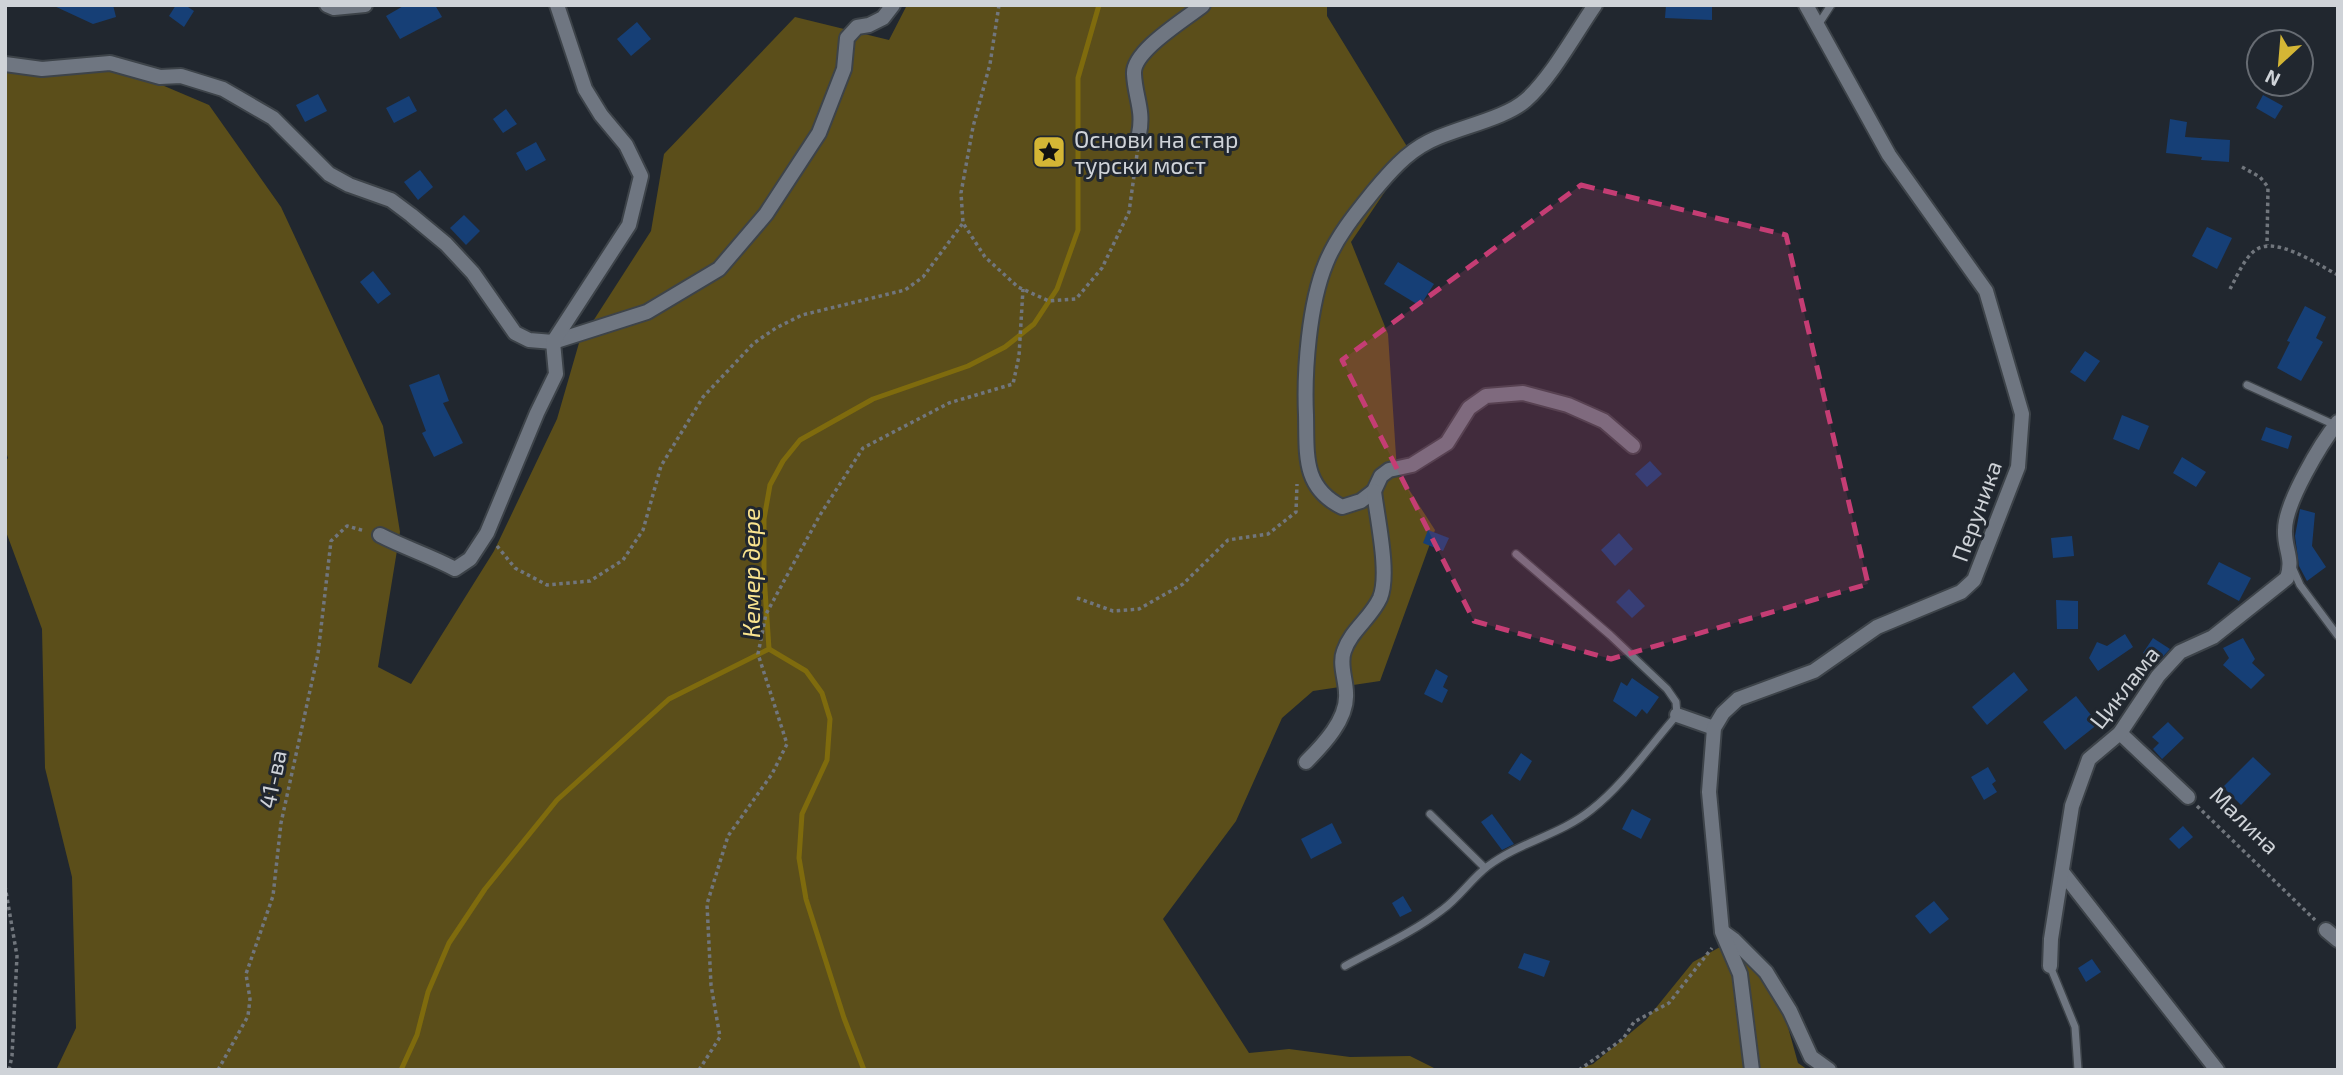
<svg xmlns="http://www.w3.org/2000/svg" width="2343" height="1075" font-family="'Exo 2',sans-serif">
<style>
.green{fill:#5b4e1a}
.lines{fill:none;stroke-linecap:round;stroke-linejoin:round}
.stream{stroke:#7f6b0d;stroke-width:5}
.building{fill:#163f76}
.lane-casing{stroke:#3d4349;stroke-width:10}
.street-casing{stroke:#3d4349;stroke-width:18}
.path{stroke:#71767d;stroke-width:3.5;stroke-dasharray:3.5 3.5;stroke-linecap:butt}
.lane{stroke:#6f7681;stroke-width:7}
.street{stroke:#6f7681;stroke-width:14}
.marked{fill:#c53d74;fill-opacity:0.2;stroke:#c53d74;stroke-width:5;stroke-dasharray:14 9;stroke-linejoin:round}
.labels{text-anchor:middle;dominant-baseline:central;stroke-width:6;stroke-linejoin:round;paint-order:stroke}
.poi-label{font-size:23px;fill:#cfd3d8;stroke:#21272f;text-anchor:start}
.street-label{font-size:23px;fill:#cfd3d8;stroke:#21272f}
.water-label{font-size:24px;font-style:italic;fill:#fae48f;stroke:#21272f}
</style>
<rect width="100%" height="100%" fill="#21272f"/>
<g class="green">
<polygon points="907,5 1327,5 1327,16 1411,153 1351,242 1388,334 1397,471 1435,530 1380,681 1313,691 1282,718 1236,821 1163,919 1249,1053 1289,1049 1350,1057 1410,1056 1438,1070 56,1070 76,1028 72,877 45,768 42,629 5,529 5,462 8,458 5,449 5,64 110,63 209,105 281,207 383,426 400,532 378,667 411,684 494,551 557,419 579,343 651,231 664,154 795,17 889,40"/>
<polygon points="1729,942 1781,1002 1798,1063 1808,1070 1576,1070 1593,1064 1646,1020 1693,962"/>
</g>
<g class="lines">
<g class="stream">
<polyline points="769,649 806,671 822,693 830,719 827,760 802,814 799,858 806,899 844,1018 864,1070"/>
<polyline points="401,1070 417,1035 428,992 449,943 485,889 557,800 669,699 769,649 764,575 764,519 770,485 783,461 800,440 873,399 968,366 1005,347 1034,324 1057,289 1078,230 1078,78 1099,5"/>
</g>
</g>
<g class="building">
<polygon points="52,5 113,5 116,17 93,24"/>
<polygon points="176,5 185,5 194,11 184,27 169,16"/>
<polygon points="405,5 435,5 442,17 400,39 386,16"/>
<polygon points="1666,5 1712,7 1712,20 1665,18"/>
<polygon points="637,22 651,39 631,56 617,39"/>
<polygon points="318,94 327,111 305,122 296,105"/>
<polygon points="2263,95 2283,106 2275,119 2256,108"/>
<polygon points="409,96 417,111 394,123 386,108"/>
<polygon points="506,109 517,124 503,133 493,119"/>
<polygon points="2170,119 2187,122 2185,137 2230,140 2229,162 2201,160 2202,157 2166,153"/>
<polygon points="536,142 546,160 526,171 516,153"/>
<polygon points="420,170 433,187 418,200 404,182"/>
<polygon points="464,215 480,231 466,245 450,228"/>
<polygon points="2207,227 2232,238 2217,269 2192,256"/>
<polygon points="1398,262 1434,284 1420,306 1384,284"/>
<polygon points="373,271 391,294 378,304 360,282"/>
<polygon points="2305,306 2326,317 2316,338 2323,342 2301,381 2277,368 2290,342 2287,341"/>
<polygon points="2085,351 2100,361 2085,382 2070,372"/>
<polygon points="439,374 449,401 443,403 463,443 434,457 422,433 426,431 409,385"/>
<polygon points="2122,415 2149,426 2139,450 2113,439"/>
<polygon points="2266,427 2292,436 2288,449 2261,440"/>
<polygon points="2182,457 2206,472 2196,487 2173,473"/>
<polygon points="1650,461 1662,474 1647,487 1635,474"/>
<polygon points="2300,509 2315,513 2312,546 2326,567 2307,581 2299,566 2295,536"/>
<polygon points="1428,530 1449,538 1443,551 1423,543"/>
<polygon points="1619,533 1633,549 1615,566 1601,550"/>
<polygon points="2072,536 2074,556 2053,558 2051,538"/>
<polygon points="2219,562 2251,578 2239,601 2207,584"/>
<polygon points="1629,589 1645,606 1632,618 1616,602"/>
<polygon points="2056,600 2078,601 2078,629 2057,629"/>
<polygon points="2125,634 2133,647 2098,671 2089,658 2097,642 2107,646"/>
<polygon points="2153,638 2170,649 2158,662 2143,653"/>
<polygon points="2243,638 2255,659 2252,663 2265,675 2251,689 2223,665 2229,658 2223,648"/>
<polygon points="1436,669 1448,676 1443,687 1448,690 1442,703 1424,694"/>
<polygon points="2014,672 2028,690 1987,725 1972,707"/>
<polygon points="1632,678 1659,697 1647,714 1642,709 1636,717 1613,701 1621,682 1627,686"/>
<polygon points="2076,696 2098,724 2065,750 2043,722"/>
<polygon points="2168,722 2184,738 2162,759 2153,749 2159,743 2152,737"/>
<polygon points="1521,753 1532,761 1520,781 1508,773"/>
<polygon points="2253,757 2271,774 2241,805 2223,787"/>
<polygon points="1988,767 1996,781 1992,784 1997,792 1984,800 1971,777"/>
<polygon points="1632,809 1651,819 1641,839 1622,829"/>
<polygon points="1492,814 1514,844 1502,850 1481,822"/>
<polygon points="1332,823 1342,843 1311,859 1301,839"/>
<polygon points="2183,826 2193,837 2179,849 2169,839"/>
<polygon points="1403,896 1412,911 1400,917 1392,903"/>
<polygon points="1934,901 1949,919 1930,934 1915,916"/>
<polygon points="1524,953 1550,961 1544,977 1518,968"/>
<polygon points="2092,959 2101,972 2086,982 2078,968"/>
</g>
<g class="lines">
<defs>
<g id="lane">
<polyline points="1818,25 1831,5"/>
<polyline points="2247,385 2335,425"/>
<polyline points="2292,567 2300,585 2338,636"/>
<polyline points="1430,814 1485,868"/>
<path d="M1345,966c33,-18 67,-33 97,-56 17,-12 29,-31 46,-44 32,-24 72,-31 103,-56 33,-26 58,-63 86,-95l-1,-13 -9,-13 -57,-54 -94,-81"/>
<polyline points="2050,966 2075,1027 2078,1070"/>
</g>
<g id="street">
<polyline points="327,5 334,8 365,5"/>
<path d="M1595,5c-20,29 -44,73 -69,95 -21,19 -71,28 -98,42 -22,11 -39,31 -55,50 -17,21 -36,44 -47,71 -17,41 -22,108 -20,152 1,39 -4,72 36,92l19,-6 13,-10 7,-15 8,-6 23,-5 35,-22 22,-35 17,-12 37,-3 45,12 36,16 29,25"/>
<polyline points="5,64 42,69 110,63 160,77 181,76 223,89 273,118 329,174 349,185 391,200 411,215 446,244 473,273 515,333 529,340 553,342 647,312 719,269 766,214 819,133 844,69 847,38 857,27 869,25 883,18 893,5"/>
<path d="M1139,134c5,-24 -4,-37 -5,-60 -2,-23 52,-55 69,-69"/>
<path d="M380,535c25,13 51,21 75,34l15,-10 17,-26 50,-120 19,-39 -3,-32 76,-117 12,-49 -15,-31 -25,-30 -16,-26 -28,-84"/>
<polyline points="1677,715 1714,728"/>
<polyline points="2120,733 2188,797"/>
<path d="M1306,762c17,-17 42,-43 40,-69 0,-13 -7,-29 -2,-42 7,-21 27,-33 36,-53 10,-24 -3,-80 -6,-107"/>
<polyline points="2063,873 2217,1070"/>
<polyline points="2326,930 2338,940"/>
<polyline points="1723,932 1734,940 1766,972 1790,1011 1811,1057 1829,1070"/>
<path d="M2050,966l1,-27 21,-133 17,-47 31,-26 38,-57 22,-24 33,-15 74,-59c7,-20 -3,-29 -2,-48 0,-27 36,-87 53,-108"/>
<polyline points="1752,1070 1740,974 1722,932 1709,792 1714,728 1723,713 1738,699 1814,671 1877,627 1961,592 1974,580 2018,467 2022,414 1986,291 1889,155 1806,5"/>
</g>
</defs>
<use href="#lane" class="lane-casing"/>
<use href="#street" class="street-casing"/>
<g class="path">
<polyline points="999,5 990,64 973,127 961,193 963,223 985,257 1018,287 1049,301 1076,299 1102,268 1129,212 1138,147"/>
<polyline points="2242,167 2260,177 2268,187 2267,245"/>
<path d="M2230,289c6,-11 13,-28 23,-37 20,-19 65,13 85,23"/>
<polyline points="497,546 515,568 547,585 590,581 623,560 643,530 661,466 703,397 754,343 776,328 802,315 905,290 923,277 963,223"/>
<polyline points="1077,598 1113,611 1139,609 1183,584 1228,540 1268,534 1296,512 1297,484"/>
<polyline points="2197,806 2315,920"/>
<polyline points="5,886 17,956 12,1056 9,1070"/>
<polyline points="218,1070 248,1016 250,999 246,974 273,896 281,823 318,654 331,541 347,526 365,531"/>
<polyline points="699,1070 720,1037 711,985 707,904 728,836 772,774 787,744 758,654 766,614 820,515 863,448 949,403 1013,384 1019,356 1023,289"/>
<polyline points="1579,1070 1623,1039 1634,1022 1669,1003 1712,948"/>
</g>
<use href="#lane" class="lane"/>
<use href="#street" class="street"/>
</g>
<path class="marked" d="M1581,185l205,50 82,349 -257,75 -137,-38 -132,-261z"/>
<defs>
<symbol id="sight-square" viewBox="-11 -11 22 22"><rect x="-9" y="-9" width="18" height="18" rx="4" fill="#d4b635" stroke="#21272f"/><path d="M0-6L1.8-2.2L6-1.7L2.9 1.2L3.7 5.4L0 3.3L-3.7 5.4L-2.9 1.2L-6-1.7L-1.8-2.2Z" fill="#111"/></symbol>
</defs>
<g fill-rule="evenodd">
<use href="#sight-square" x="1030" y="133" width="38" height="38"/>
</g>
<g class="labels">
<g class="poi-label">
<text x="1074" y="139">Основи на стар<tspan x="1074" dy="26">турски мост</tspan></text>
</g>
<g class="street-label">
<text transform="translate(1976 511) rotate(-70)">Перуника</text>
<text transform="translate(2124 687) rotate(-52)">Циклама</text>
<text transform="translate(272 779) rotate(-78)">41-ва</text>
<text transform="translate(2245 820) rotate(44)">Малина</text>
</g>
<g class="water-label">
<text transform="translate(750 573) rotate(-90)">Кемер дере</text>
</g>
</g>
<rect width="2343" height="1075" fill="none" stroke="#cfd3d8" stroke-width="14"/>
<g transform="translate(2280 63) rotate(206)"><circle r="33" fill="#21272f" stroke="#676c73" stroke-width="2"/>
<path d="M0-5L12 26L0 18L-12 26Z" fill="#d4b635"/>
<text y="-10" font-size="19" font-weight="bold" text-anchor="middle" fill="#cfd3d8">N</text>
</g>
</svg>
